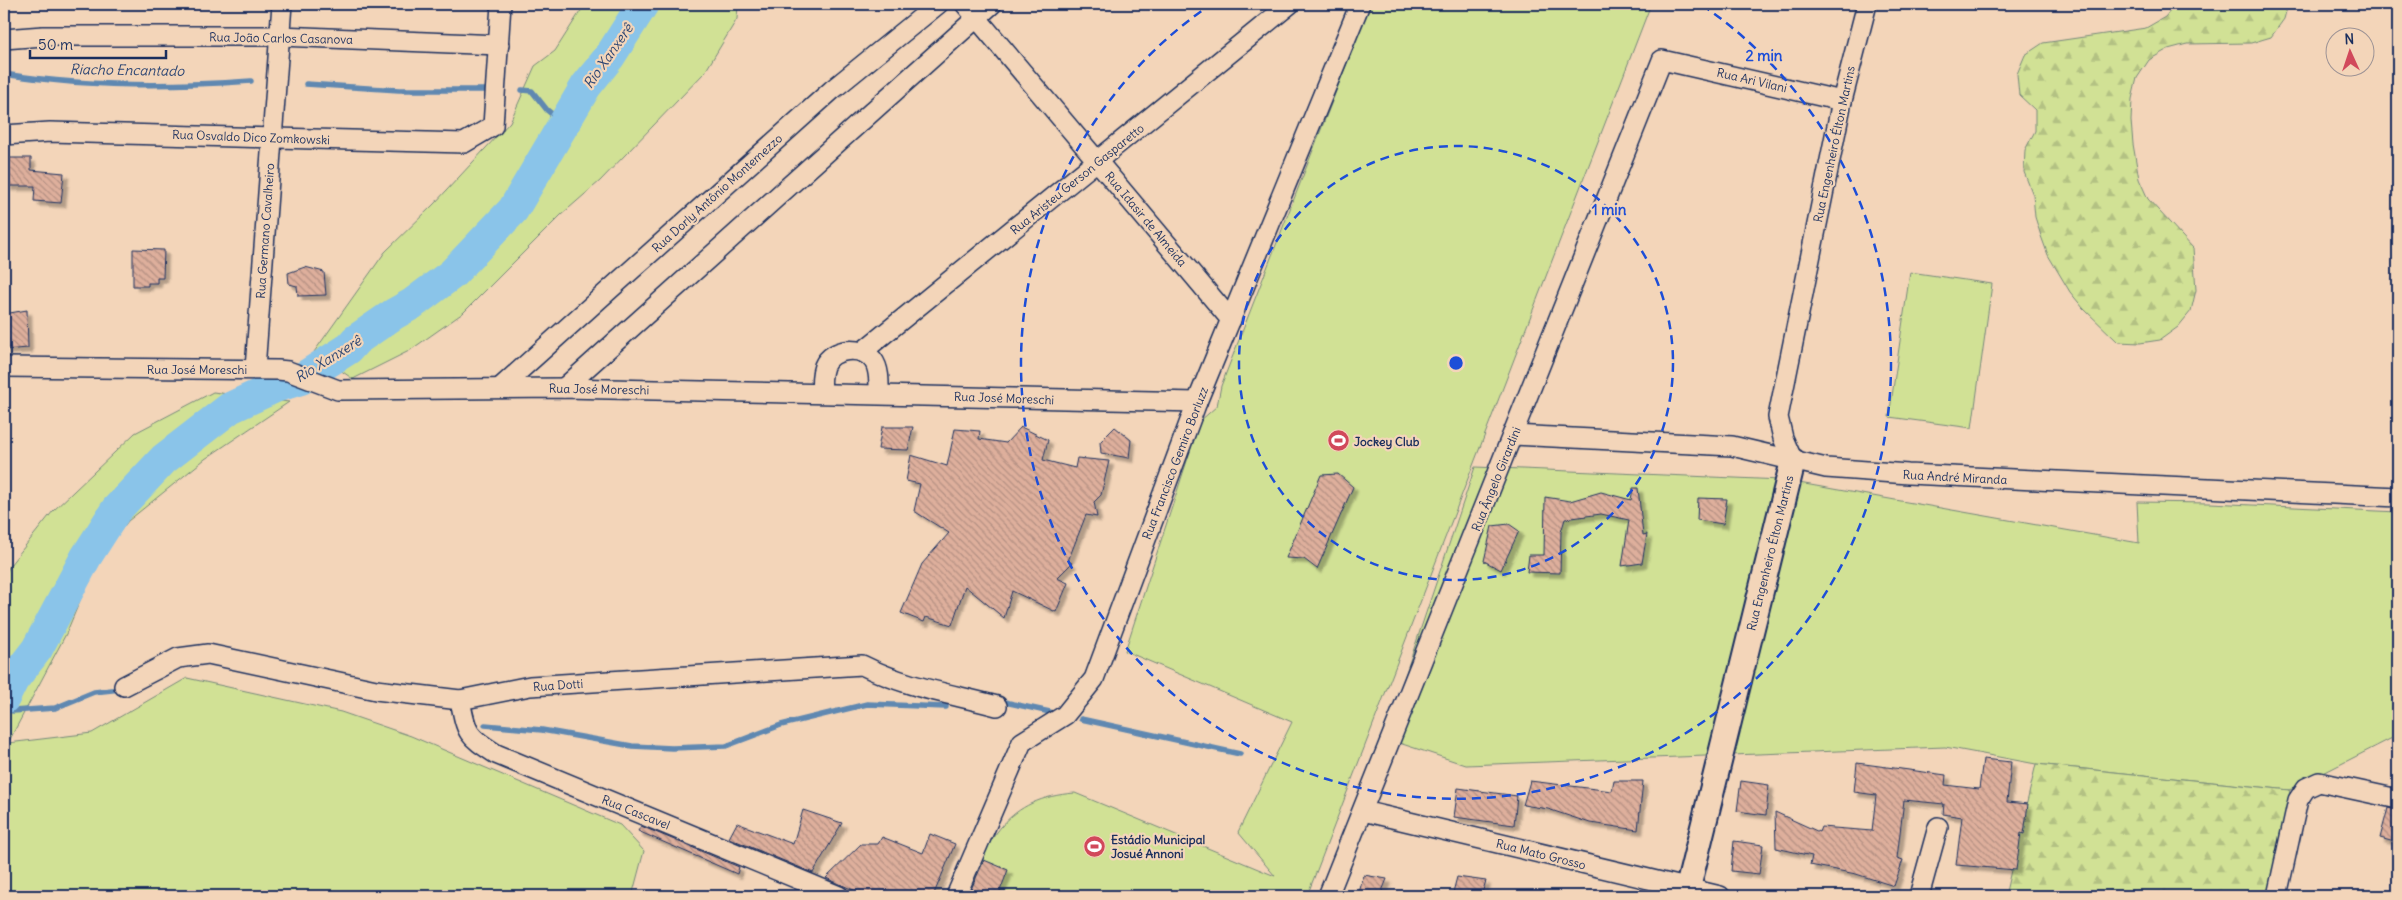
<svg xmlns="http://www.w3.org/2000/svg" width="2402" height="900" font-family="Delius,sans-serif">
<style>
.grass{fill:#d1e195;stroke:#76887a}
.forest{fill:url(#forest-firs);stroke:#76887a}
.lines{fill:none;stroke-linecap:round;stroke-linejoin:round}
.stream{stroke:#5e88b1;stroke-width:5.5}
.river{stroke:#8ac4e9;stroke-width:32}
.building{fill:url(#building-back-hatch);stroke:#1b2f5e;filter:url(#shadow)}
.minor-casing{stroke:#1b2f5e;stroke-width:22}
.tertiary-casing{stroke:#1b2f5e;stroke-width:28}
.minor{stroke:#f3d5b9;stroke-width:19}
.tertiary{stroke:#f3d5b9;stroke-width:24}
.ring{fill:none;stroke:#1d4ed8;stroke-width:2.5;stroke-dasharray:9 6}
.labels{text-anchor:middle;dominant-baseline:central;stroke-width:4.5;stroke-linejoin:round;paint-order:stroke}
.street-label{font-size:12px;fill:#1b2f5e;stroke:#f3d5b9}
.poi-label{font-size:12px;font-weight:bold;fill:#1b2f5e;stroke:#f3d5b9;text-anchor:start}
.water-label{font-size:14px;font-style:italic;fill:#2c4573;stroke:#f3d5b9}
.centre{fill:#1d4ed8;stroke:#f3d5b9;stroke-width:2.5}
.ring-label{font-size:15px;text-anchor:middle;font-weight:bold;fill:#1d4ed8;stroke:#f3d5b9;stroke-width:4.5;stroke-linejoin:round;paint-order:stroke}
</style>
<defs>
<pattern id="forest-firs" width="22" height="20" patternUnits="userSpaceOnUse" patternTransform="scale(1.25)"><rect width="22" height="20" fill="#d1e195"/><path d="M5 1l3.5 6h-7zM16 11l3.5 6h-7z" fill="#b3c183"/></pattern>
<pattern id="building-back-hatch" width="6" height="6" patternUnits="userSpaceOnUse" patternTransform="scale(1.25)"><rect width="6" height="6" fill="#deaf9c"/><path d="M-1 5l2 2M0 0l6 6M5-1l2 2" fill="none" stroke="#b38f82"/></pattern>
<filter id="shadow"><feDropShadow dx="4.5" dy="4.5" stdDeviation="1" flood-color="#0004"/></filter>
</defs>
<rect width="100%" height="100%" fill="#f3d5b9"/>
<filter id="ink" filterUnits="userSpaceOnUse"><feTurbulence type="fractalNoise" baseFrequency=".02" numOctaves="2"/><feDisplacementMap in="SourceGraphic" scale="10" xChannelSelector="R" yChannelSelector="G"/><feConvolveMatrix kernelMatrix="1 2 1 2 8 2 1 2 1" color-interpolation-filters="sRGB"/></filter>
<g filter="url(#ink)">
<g class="grass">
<polygon points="585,4 738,4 737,19 705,72 600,181 561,215 463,313 409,351 353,379 314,352 385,252 434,204 510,122 535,66 555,51"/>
<path d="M1370,4h281l-344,892h-342c23,-57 41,-98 110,-103l200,83 -37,-44 54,-110 -167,-71 75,-230 17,-15 4,-20z"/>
<polygon points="1910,272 1992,284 1972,428 1889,417"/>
<polygon points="213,392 289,402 205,459 128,521 95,565 66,634 8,743 92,733 187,678 341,712 411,736 620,825 644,851 632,896 4,896 4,577 10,565 53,511 135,433"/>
<polygon points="1475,467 1782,480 2139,543 2137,502 2210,503 2398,512 2398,735 2290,790 2036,764 1945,747 1466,765 1384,738"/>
</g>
<g class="forest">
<polygon points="2176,4 2288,4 2284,19 2271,37 2251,43 2187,44 2168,49 2149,60 2137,78 2132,99 2131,121 2133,144 2139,179 2148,199 2193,248 2196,290 2191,311 2178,327 2160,340 2140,343 2118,342 2083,308 2070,292 2048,255 2041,236 2035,217 2033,195 2024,172 2025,150 2035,131 2035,110 2019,95 2017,74 2025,55 2043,43 2146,28 2165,17"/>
<polygon points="2036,764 2290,790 2268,896 2005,896"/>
</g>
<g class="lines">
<g class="stream">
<path d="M4,74c81,13 165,13 247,7"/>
<polyline points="306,84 399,90 485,90"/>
<polyline points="522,90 532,91 547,110 563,123"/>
<polyline points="1000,701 1050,712"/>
<polyline points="4,709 13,711 55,708 94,692 121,689"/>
<polyline points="1081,719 1240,754"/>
<polyline points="485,725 542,730 632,746 672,748 726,746 781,725 867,704 946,707"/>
</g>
<polyline class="river" points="4,698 13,680 37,649 86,557 116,510 164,459 230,408 275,387 301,379 348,349 356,340 394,314 412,304 452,274 513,210 586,86 610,56 643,4"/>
</g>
<g class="building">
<polygon points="7,158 31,158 31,170 64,173 61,203 34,201 35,186 7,186"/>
<polygon points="133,249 164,250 163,278 157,278 157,283 148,283 148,286 133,286"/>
<polygon points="305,267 324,272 326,295 298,296 297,286 289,284 288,273"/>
<polygon points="27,310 28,348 4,350 4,314"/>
<polygon points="882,427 913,427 908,450 878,449"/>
<polygon points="1021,427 1048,440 1043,460 1075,468 1077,458 1109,461 1101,495 1094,502 1097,517 1086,515 1068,561 1072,563 1057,578 1068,583 1056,612 1012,591 1004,618 965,586 952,625 926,617 924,622 901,613 922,564 949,533 914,511 920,484 906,481 911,455 947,466 955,429 980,431 979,439 1006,443"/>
<polygon points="1115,427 1131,440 1129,458 1101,453 1100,442"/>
<polygon points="1338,474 1353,487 1317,569 1304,559 1286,558 1321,475"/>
<polygon points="1633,488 1638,488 1643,535 1647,534 1642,563 1622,566 1629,520 1601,514 1565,519 1561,532 1560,573 1527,572 1529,555 1544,555 1545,497 1570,501 1601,492 1631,500"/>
<polygon points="1698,498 1727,499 1723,524 1697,520"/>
<polygon points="1509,524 1519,531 1501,570 1484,561 1492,526"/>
<polygon points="1983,759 2011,762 2007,802 2028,804 2024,834 2021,833 2016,870 1956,865 1962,817 1943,814 1944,804 1904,800 1897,858 1903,860 1894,886 1856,874 1810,865 1812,856 1776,848 1775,812 1819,832 1821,827 1872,831 1876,795 1854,792 1857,763 1946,775 1945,785 1979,789"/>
<polygon points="1530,781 1612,791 1614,781 1643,781 1638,830 1590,823 1548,809 1523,805"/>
<polygon points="1741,781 1769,785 1766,815 1737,811"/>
<polygon points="1458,788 1517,796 1514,825 1454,817"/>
<polygon points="2388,808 2398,810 2398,843 2380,838"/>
<polygon points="803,810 842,823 813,873 729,838 737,823 793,844"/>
<polygon points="641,826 739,867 737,874 638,831"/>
<polygon points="930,834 955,844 933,896 856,896 858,892 826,878 861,844 878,844 882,837 923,853"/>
<polygon points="1734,841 1763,845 1759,874 1731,871"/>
<polygon points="984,860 1008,870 998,896 968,896"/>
<polygon points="1364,875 1387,879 1380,896 1358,896"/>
<polygon points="1457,877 1486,881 1481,896 1452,896"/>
</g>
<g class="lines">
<defs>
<g id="minor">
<polyline points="965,4 1231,320"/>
<polyline points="4,39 43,36 280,36 499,45"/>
<polyline points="4,135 50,132 464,143 493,126 501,4"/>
<polyline points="862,352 1290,4"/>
<polyline points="4,367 278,370 288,371 338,390 564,388 1197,402"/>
<polyline points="255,369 282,4"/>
<polyline points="500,388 832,90 938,4"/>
<polyline points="564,388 992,4"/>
<path d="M822,393c-1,-9 -1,-18 2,-27 8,-18 37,-21 49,-6 7,9 6,24 6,34"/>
<polyline points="1514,435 1732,446 1826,468 1908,474 2398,497"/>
<polyline points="1793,461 1783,438 1778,417 1842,101 1867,4"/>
<path d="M124,686l54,-28 30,-4 168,36 84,10 70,-14 332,-21c46,23 86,28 135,41"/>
<path d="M460,700c7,35 7,35 36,54l343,142"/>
<polyline points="1363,811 1720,896"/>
<polyline points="956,896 1022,742 1065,715 1094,679 1197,402 1360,4"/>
<polyline points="1328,896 1662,60 1842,101"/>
<polyline points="1919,896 1938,827"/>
<polyline points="2277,896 2298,800 2306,788 2319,782 2398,799"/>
</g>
<polyline id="tertiary" points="1686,896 1793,461"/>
</defs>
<use href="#minor" class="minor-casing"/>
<use href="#tertiary" class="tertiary-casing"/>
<use href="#minor" class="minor"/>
<use href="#tertiary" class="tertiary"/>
</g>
</g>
<g class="ring">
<circle cx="1456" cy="363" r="217"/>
<path d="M1702 5A435 435 0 1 1 1210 5"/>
</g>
<defs>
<symbol id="stadium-disc" viewBox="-11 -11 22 22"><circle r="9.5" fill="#d1495b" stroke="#f3d5b9"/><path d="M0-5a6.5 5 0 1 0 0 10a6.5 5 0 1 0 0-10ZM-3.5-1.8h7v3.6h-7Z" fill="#fff"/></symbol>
</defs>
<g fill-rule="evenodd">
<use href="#stadium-disc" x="1326" y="428" width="25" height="25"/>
<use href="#stadium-disc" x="1082" y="834" width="25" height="25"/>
</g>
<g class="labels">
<g class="street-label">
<text transform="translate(281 38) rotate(1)">Rua João Carlos Casanova</text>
<text transform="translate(1752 80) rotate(13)">Rua Ari Vilani</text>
<text transform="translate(251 137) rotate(2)">Rua Osvaldo Dico Zomkowski</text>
<text transform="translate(1834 144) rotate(-78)">Rua Engenheiro Élton Martins</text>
<text transform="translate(1077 179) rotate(-39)">Rua Aristeu Gerson Gasparetto</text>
<text transform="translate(717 193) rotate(-42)">Rua Dorly Antônio Montemezzo</text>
<text transform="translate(1146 219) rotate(50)">Rua Idasir de Almeida</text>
<text transform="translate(265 231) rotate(-86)">Rua Germano Cavalheiro</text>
<text x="197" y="369">Rua José Moreschi</text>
<text transform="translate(599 389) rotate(1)">Rua José Moreschi</text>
<text transform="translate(1004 398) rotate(2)">Rua José Moreschi</text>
<text transform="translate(1175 463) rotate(-69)">Rua Francisco Gemiro Borluzz</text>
<text transform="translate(1955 477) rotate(3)">Rua André Miranda</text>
<text transform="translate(1496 479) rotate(-68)">Rua Ângelo Girardini</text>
<text transform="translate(1770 553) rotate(-76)">Rua Engenheiro Élton Martins</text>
<text transform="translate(558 685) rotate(-4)">Rua Dotti</text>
<text transform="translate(636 812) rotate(22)">Rua Cascavel</text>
<text transform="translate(1541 854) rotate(14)">Rua Mato Grosso</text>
</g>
<g class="poi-label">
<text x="1354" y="441">Jockey Club</text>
<text x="1111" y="839">Estádio Municipal<tspan x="1111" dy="14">Josué Annoni</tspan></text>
</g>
<g class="water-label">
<text transform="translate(608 56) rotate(-55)">Rio Xanxerê</text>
<text transform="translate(127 70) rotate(1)">Riacho Encantado</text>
<text transform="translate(328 359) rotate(-32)">Rio Xanxerê</text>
</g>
</g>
<circle cx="1456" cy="363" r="8" class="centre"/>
<g class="ring-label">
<text x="1764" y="61">2 min</text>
<text x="1609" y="215">1 min</text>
</g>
<rect width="2402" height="900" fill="none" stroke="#f3d5b9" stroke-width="20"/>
<rect x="10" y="10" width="2382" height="880" fill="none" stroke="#1b2f5e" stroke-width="2" filter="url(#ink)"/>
<g transform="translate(2350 52) rotate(357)"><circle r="24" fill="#f3d5b9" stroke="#9d9395"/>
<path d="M0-4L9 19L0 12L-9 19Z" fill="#d1495b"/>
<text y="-8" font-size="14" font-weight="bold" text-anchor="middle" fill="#1b2f5e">N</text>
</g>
<path d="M30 50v8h136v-8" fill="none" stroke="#1b2f5e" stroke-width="2.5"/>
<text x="38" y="50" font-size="15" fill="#1b2f5e" stroke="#f3d5b9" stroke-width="4" paint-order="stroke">50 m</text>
</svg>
